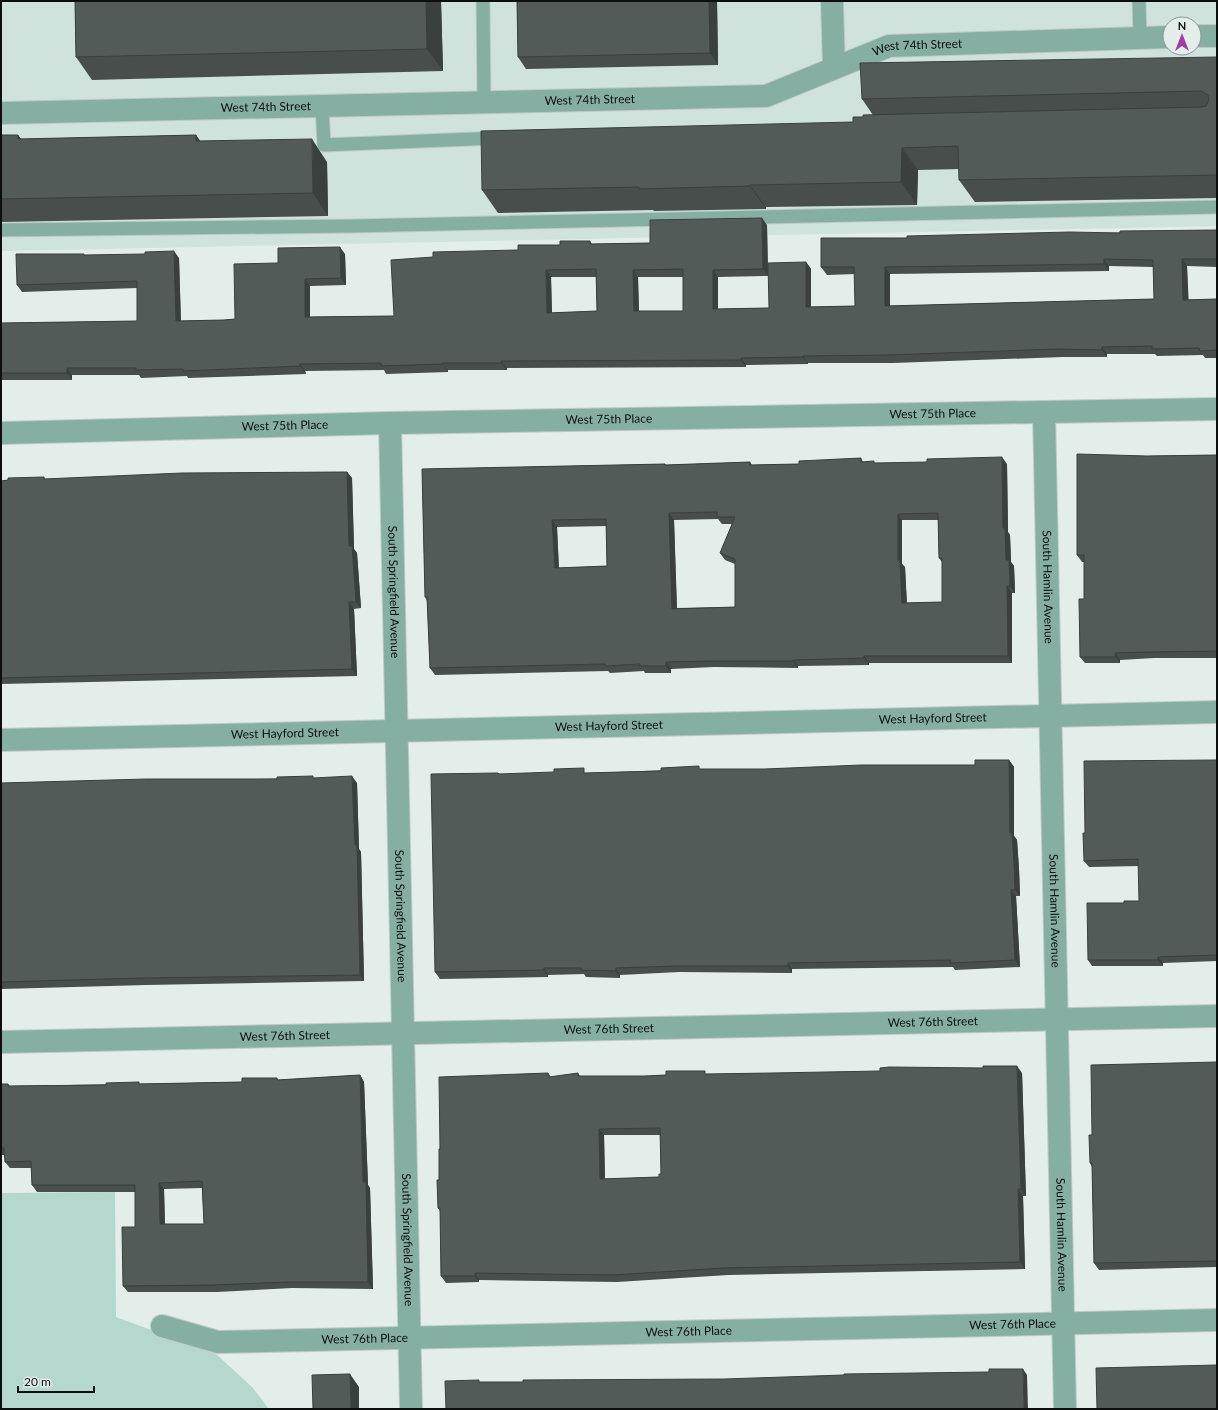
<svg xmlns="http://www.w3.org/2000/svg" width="1218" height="1410" font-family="Lato,sans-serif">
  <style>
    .built { fill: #cfe2dc; fill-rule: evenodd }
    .green { fill: #b4d8ce }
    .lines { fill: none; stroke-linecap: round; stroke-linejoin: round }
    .service-casing { stroke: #c1c9c7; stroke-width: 15 }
    .minor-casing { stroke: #c1c9c7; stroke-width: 24 }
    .service { stroke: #86afa4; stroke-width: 13 }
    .minor { stroke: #86afa4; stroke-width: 22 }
    .wall { fill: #474e4c; fill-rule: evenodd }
    .shaded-wall { fill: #39403e }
    .building { fill: #525b58; stroke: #39403e; fill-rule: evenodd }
    .labels { text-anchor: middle; stroke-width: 4; stroke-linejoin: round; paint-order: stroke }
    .street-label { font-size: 12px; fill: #0c0f0e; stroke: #e3edea }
  </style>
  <rect width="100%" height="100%" fill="#e3edea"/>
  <path class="built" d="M1,1h1216v225l-1216,25zM1170,24h24v24h-24z"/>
  <path class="green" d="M115,1192l1,125 100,37 36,33 17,22h-268v-216z"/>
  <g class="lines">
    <defs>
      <path id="service" d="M483,1l1,101
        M1139,1l1,37
        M322,106l2,39 173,-7
        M1,230l352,-4 864,-19"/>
      <g id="minor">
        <path d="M832,1l2,67"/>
        <path d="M1194,36h23"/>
        <path id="s1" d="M1,113l765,-17 123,-50 281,-9"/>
        <path id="s2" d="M1044,412l21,997"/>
        <path id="s3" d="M390,423l21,986"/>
        <path id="s4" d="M1,433l389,-10 827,-14"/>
        <path id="s5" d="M1,740l1216,-28"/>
        <path id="s6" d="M1,1042l1216,-26"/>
        <path id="s7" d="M162,1326l56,16 999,-22"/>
      </g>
    </defs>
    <use href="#service" class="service-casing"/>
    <use href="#minor" class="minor-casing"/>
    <use href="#service" class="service"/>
    <use href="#minor" class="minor"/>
  </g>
  <path class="wall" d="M75,1h366l2,70 -351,9 -16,-23z
    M517,1h200l1,64 -192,4 -8,-12z
    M1217,57v141l-242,4 -16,-22v-11l-41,1 -1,35 -151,2v2l-112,2 -1,-1 -155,3 -16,-23 371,-68 10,-5 10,-2 -11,-16z
    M1,135h17l3,4 175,-4 4,6 127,21 1,54 -327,6z
    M767,225l1,51 -50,1v32l51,-1 37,-46 5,7v38l44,-1v-32l-28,1 -6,-8 86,-29 310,-8v37l-30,-1 1,34 29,-1v59h-12l-2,-3 -46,1 -2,-2h-48v3h-44l-170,6h-85v1l-62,1v2l-239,1v2h-59v2l-62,2 -2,-4 -79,1 1,3 -118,4 -1,-2 -46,2 -2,-3h-67v5h-71v-57l136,-2v-33l-115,4 -5,-7 69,-30 93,3 2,63 43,-1 11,-1 43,-56 67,-9 1,31 -36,1v31l84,-1 39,-59 85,-7 72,-9 2,3 58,-1zM1109,266l44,1 1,32 -264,7v-32l219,-3zM551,277h45l1,34 -45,2zM638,277h45v34h-44z
    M1217,455v203h-63l-34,2v3h-35l-5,-6 4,-58v-37h-2l-5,-7 70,-99z
    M861,458l2,4 12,1 132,1 1,68 2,3 1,27 3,4 1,27h-3v70h-143v2l-71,1v2l-84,-1 -43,2v4h-26l-1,-2 -34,2 -2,-2 -173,4 -5,-7 -3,-67 -2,-4 -3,-128 243,-5 1,1 84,-3 2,3 47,-1zM718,519l4,5h10l-12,29 5,7 10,4v43l-58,1 -3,-88zM902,520h36l1,38 3,4v40l-35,1 -2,-36 -3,-3zM606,526l1,40 -48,2 -2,-41z
    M347,472l5,6 2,71 3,4 4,55 -7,1 3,67 -356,8v-203l43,-4 1,2z
    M1009,760l5,7v69l3,4 2,29 1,27h-4l4,71 -65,3 -2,-3 -161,2v4l-113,-1 -59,3v3l-34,-1 -2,-3 -36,1v2l-108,2 -5,-7 63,-199 2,1 87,-1 114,-4h64l210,-4z
    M1217,760v201l-54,2v3h-71l-4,-6 36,-57 15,-2v-35l-50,1 -5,-6 1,-28z
    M314,778l43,5 2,66 2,3 3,129 -218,4 -145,4v-206z
    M1217,1062v205l-118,3 -5,-7 -2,-96 -2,-4 2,-28z
    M548,1073l3,4 27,-4 2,3h65l63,-2 314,-1 4,123h-3l2,73 -297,6 -111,7 -138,-2v2l-33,1 -5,-7 -1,-65 -2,-3 2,-59zM604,1135h56l1,39 -2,3 -54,2z
    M360,1075l4,7 4,103 2,3 3,101 -81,-1 -75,4h-89l-5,-6 12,-59v-35h-98l-5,-7 -1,-17h-21l-5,-6v-7h-4v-71h7l2,2 232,-4 35,-4 1,2zM202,1188l2,36h-39l-1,-35z"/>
  <path class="shaded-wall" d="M426,1h15l2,70 -16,-22z
    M709,1h8l1,64 -8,-12z
    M18,135l15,22 -15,-18z
    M196,135l16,23 -16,-17z
    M312,139l15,23 1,54 -15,-23z
    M902,148l16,22 -1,35 -16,-23z
    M750,185l16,22v2l-16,-23z
    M762,218l5,7 1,51 -5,-7z
    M340,247l5,7 1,31 -5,-7z
    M174,251l5,7 2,70 -5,-7z
    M1104,259l5,7v5l-5,-7z
    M1182,259l5,7 2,42 -6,-8z
    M806,262l5,7v45l-5,-7z
    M885,267l5,7v39l-5,-7z
    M546,270l5,7 1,44 -5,-8z
    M633,270l5,7 1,41 -5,-7z
    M713,270l5,7v39l-5,-7z
    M305,279l5,7v38l-5,-7z
    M1102,347l5,7v3l-5,-7z
    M803,356l5,7v1l-5,-7z
    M741,358l5,7v2l-5,-7z
    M501,361l6,7v2l-6,-7z
    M442,363l6,7v2l-5,-8z
    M300,364l5,7 1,3 -6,-8z
    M67,368l5,7v5l-5,-7z
    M1002,457l5,7 1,68 2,3 1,27 3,4 1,27 -5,-7 -4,-26 -3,-32z
    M347,472l5,6 2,71 3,4 4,55 -5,-6 -7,-56z
    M669,513l5,7 3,95 -5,-6z
    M898,514l4,6v44l3,3 2,43 -5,-7 -4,-43z
    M552,520l5,7 2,48 -4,-7z
    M1007,586l5,7v70l-4,-7z
    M349,602l5,7 3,67 -5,-7z
    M1115,653l5,7v3l-4,-6z
    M864,656l5,7v2l-5,-7z
    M793,660l5,6v2l-5,-7z
    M666,662l5,7v4l-5,-7z
    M1009,760l5,7v69l3,4 2,29 1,27 -5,-6 -5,-57z
    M352,776l5,7 2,66 2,3 3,129 -4,-6z
    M1011,890l5,6 4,71 -5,-7z
    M1158,957l5,6v3l-5,-6z
    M788,963l4,6v4l-4,-7z
    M544,968l4,7v2l-4,-7z
    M616,968l4,7v3l-4,-7z
    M1017,1066l5,7 4,123 -5,-7z
    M360,1075l4,7 4,103 2,3 3,101 -5,-7 -5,-100z
    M599,1129l5,6 1,51 -5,-7z
    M159,1183l5,6 1,42 -5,-7z
    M1018,1189l5,7 2,73 -5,-7z
    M475,1273l4,7v2l-4,-6z
    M1023,1369l4,6 1,34h-4z
    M350,1374l9,13v22h-8z"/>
  <path class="building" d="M75,1h351l1,48 -351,8z
    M517,1h192l1,52 -192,4z
    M1217,57v118l-258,5 -1,-34 -56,2 -1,34 -151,3v1l-111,3v-2l-157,3 -1,-59 372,-9v-5h10v-2l338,-8 5,-1 3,-6 -1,-5 -7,-4 -339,8 -2,-36z
    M1,135h17v4l178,-4v6l116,-2 1,54 -312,6z
    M762,218l1,51 -50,1v39l56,-1 -1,-45 38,-1v45l49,-1 -1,-39h-33v-29h86v-2l163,-4 50,1v-2l97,-1v29h-35l1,41 34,-1v51l-17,1 -1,-3 -47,1v-3l-50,1v3l-44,-1 -171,6 -84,1v1l-62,1v2l-240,1v2h-59l1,1 -62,2v-3l-81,1v2l-117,5v-2l-47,1v-2h-69v5h-66v-50l136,-2v-40l-120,4 -1,-31h68v1l61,-1v-2l29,-1 2,70 48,-1 11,-1 -1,-55 44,-1v-15l62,-1 1,31 -36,1v38l89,-1 -3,-56 42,-3v-5l85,-2v-5h42v-4h30v3l60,-1v-23zM1104,259l49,1 1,39 -269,7v-39l219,-3zM596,269l1,42 -50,2 -1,-43zM683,269v42h-49l-1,-41z
    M1077,454l70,2 70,-1v196l-68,1 -34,1 1,4h-36l-1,-58h5v-44h-7z
    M1002,457l1,71h2l1,32h3l1,26h-3l1,70h-144v2l-71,2v1h-83l-44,1v4h-26v-2l-35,2v-2l-175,4 -3,-71h-2l-3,-128 243,-5v1l85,-3v3l49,-1v-3l62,-3v4l13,-1v2l53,-1v-3zM717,512v5h18l-15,36 15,6v48l-63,2 -3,-96zM938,513l1,45h3v44l-40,1 -2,-43h-2v-46zM606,519l1,47 -52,2 -3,-48z
    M347,472l2,74h3l4,56h-7l3,67 -351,9v-197l7,-1v-2l36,-1v2l138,-6z
    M975,760h34l1,73h2l2,30 1,27h-4l4,70 -65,3 1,-3 -163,3v3h-114l-58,2v3l-35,-1v-2h-37v2l-109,2 -4,-198 67,-1 1,1 55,-2v-3l30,-1v5l77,-2v-3l38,-2v3h66l96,-4h114z
    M1217,760v195l-59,2v3h-70l-1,-57h37v-2h15l-1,-42 -54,2 -1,-28h2l-1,-72z
    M313,776v2l39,-2 3,69h2l3,130 -219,3 -140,4v-199l145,-4h131v-2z
    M1217,1062v199l-123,2 -2,-100h-2l-1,-28h3l-1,-70z
    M983,1066h34l4,123h-3l2,73 -297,6 -111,7 -137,-2v3h-34l-1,-68h-2l-1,-28h2v-31h1l-1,-72 109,-4 1,4 29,-4v3h67l21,-1v-4h39v3l67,-1 108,-2v-3l9,-1 94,1zM660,1128l1,46h-2v3l-59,2 -1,-50z
    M360,1075l3,107h3l2,100h-80l-76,3 -89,1 -1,-59h13v-42h-103l-1,-24 -26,1 -1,-14h-3v-64h7v2l98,-1v-2l33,-1v2l103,-2v-4h35v2zM202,1181l2,43h-44l-1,-41z
    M1217,1365v44h-120l-1,-41z
    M989,1369h34l1,40h-578l-1,-28 34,-1v2h44v-2l201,-1 120,-4v-1l145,-2z
    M350,1374l1,35h-38l-1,-34z"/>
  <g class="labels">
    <g class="street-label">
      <text dy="4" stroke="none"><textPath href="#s1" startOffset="926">West 74th Street</textPath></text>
      <text dy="4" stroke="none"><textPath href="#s1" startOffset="589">West 74th Street</textPath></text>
      <text dy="4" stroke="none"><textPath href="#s1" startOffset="265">West 74th Street</textPath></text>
      <text dy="4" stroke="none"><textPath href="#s4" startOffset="932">West 75th Place</textPath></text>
      <text dy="4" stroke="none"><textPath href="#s4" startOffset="608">West 75th Place</textPath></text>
      <text dy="4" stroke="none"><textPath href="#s4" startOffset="284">West 75th Place</textPath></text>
      <text dy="4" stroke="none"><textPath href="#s2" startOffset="175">South Hamlin Avenue</textPath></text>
      <text dy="4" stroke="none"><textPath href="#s3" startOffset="169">South Springfield Avenue</textPath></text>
      <text dy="4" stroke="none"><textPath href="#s5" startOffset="932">West Hayford Street</textPath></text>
      <text dy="4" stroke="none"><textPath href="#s5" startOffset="608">West Hayford Street</textPath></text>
      <text dy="4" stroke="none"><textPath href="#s5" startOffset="284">West Hayford Street</textPath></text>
      <text dy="4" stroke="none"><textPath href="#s2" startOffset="499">South Hamlin Avenue</textPath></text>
      <text dy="4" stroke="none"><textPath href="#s3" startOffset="493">South Springfield Avenue</textPath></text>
      <text dy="4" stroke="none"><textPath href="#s6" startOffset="932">West 76th Street</textPath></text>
      <text dy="4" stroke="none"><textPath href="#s6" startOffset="608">West 76th Street</textPath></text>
      <text dy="4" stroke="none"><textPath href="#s6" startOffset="284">West 76th Street</textPath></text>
      <text dy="4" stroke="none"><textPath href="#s2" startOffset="823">South Hamlin Avenue</textPath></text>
      <text dy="4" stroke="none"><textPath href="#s3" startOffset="817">South Springfield Avenue</textPath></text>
      <text dy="4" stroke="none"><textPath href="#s7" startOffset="853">West 76th Place</textPath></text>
      <text dy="4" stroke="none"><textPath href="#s7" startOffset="529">West 76th Place</textPath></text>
      <text dy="4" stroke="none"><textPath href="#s7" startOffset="205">West 76th Place</textPath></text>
    </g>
  </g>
  <rect width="1218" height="1410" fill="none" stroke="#0c0f0e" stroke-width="4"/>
  <g transform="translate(1182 36)"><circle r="19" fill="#e3edea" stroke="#8d9492"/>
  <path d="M0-3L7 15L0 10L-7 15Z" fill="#a13ea4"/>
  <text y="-6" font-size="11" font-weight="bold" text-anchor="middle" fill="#0c0f0e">N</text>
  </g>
  <path d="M18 1386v6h76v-6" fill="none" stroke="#0c0f0e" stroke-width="2"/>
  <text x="24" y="1386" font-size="12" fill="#0c0f0e" stroke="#e3edea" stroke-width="3" paint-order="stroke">20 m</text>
</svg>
